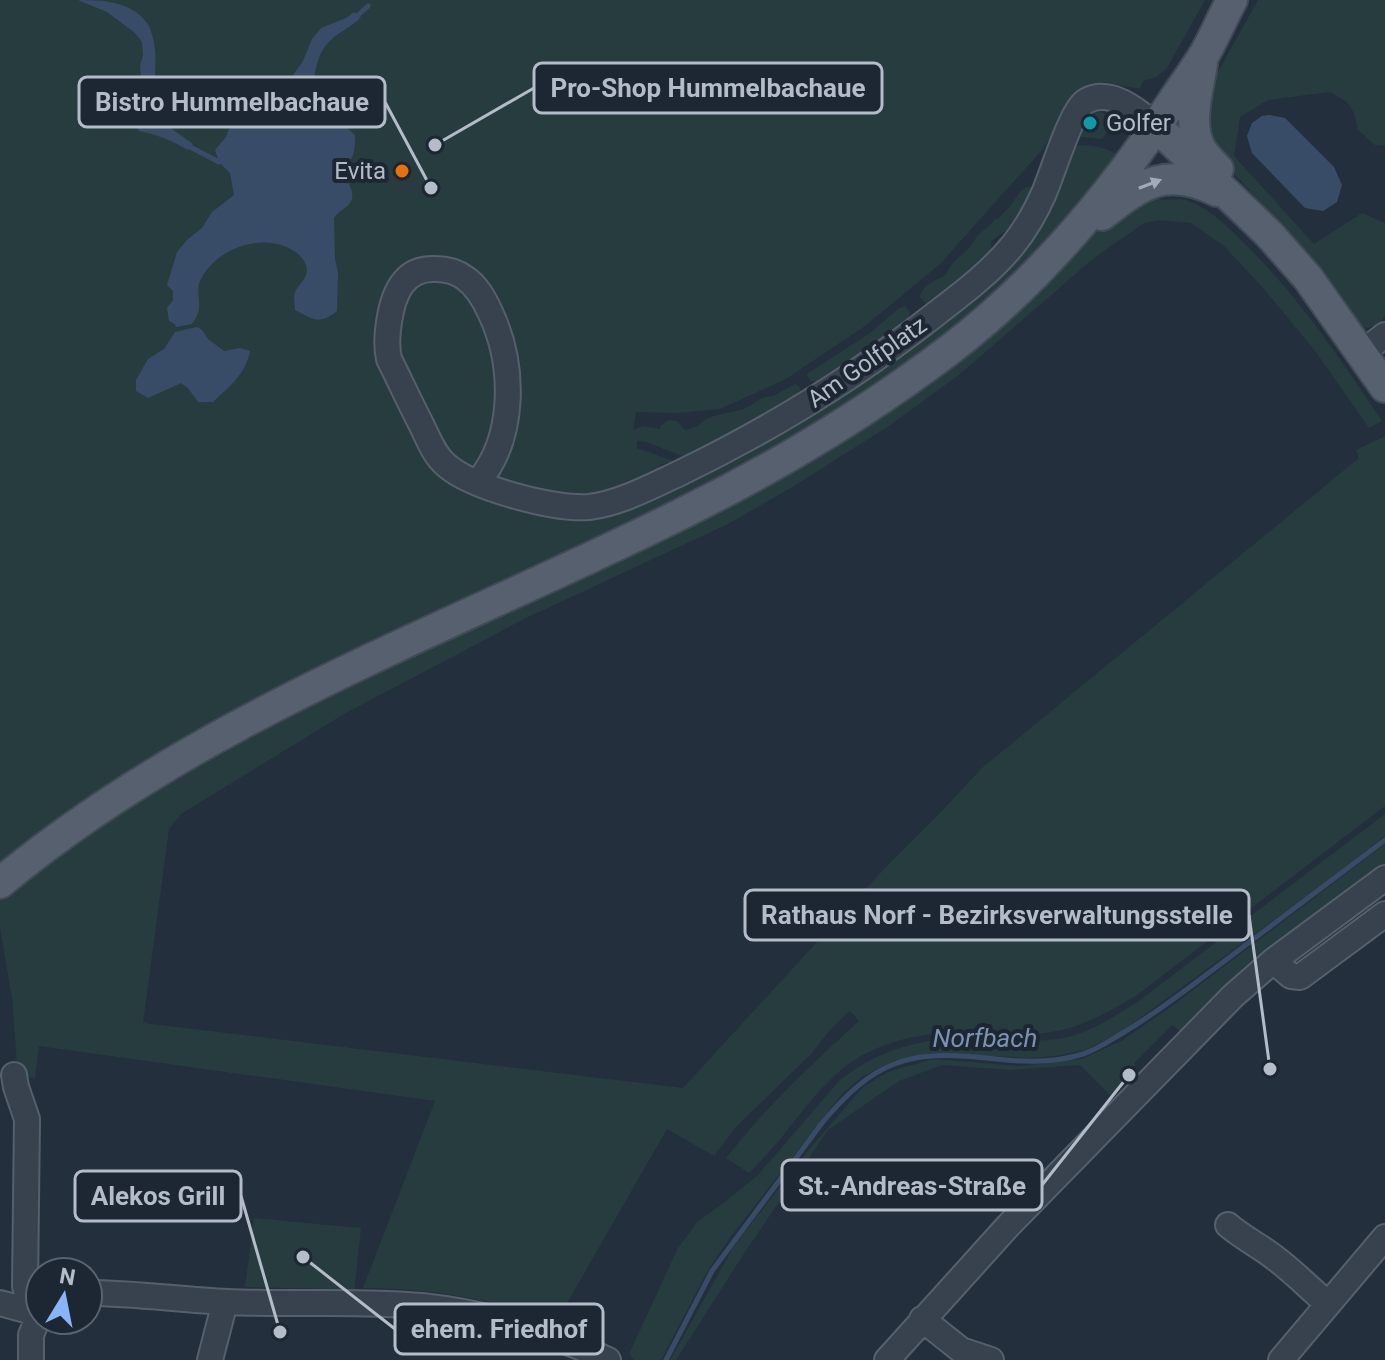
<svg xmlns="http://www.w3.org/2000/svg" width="1385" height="1360" font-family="Roboto,sans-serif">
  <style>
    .green { fill: #263c3f }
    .water { fill: #394c67 }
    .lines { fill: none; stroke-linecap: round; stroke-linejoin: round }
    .stream { stroke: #394c67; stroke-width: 5 }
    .minor-casing { stroke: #565f6c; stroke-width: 28 }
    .major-casing { stroke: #414a57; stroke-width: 34 }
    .minor { stroke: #38414e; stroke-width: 24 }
    .major { stroke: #56606e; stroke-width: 30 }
    .oneway { fill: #a1aab7 }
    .culture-dot { fill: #0f9aa8; stroke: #1d2633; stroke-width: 3 }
    .food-dot { fill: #e8710a; stroke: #1d2633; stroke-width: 3 }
    .labels { text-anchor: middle; stroke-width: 8; stroke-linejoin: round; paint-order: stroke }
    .poi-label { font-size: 24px; fill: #b4bcc9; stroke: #1d2633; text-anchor: start }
    .street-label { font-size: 24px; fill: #b4bcc9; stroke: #1d2633 }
    .water-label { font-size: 26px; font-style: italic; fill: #7c92b1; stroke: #1d2633 }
    .leader { fill: none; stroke: #b4bcc9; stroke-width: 3 }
    .callout-dot { fill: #b4bcc9; stroke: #1d2633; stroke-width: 3 }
    .callout { fill: #1d2633; stroke: #b4bcc9; stroke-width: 3 }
    .callout-label { font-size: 26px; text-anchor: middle; font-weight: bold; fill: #b4bcc9 }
  </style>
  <rect width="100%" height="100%" fill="#242f3e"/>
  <path class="green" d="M0,0h1205l-38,68 -11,9 -13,4 -3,8 -35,-7 -19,6 -17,20 -27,42 -101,113 -76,63 -79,53 -66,30 -42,4 -42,-1 -3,18 10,-4 17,3 1,-4 7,-5 9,1 8,9c14,-3 11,-4 22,-11 8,-5 27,-7 37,-10 11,-5 16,-13 29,-13l22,-12 4,2 2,6 -8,14h-14l-10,14 -13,-1 -1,6 -61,28 -4,6 -44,-17 -9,-1v7l36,13 -13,4 -3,4c-12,2 -17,13 -30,12v9l-41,26 17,1 36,-13 243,-135 47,-33 49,-41 91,-148c20,-4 32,-1 50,8l-105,127 -147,115 -867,476z
    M1258,0h127v146l-10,-1 -17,-15 -4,-17 -7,-11 -17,-10 -62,8 -28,17 -6,39 80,88 48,-31 23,10v92l-5,9 -13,4 -12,-3 -54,-77 -61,-68 -28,-28 -7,-57z
    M1101,112l15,8 -14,19 -29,-3 14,-23z
    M1027,187h7l-1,10 -15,15c-2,16 -16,19 -27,30v10l-13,8c-3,11 -13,22 -24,24 -8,12 -14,17 -29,19l-5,-6c2,-12 16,-17 26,-22 4,-12 13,-17 22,-26 4,-4 7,-11 12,-16 7,-5 10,-7 15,-14l4,-1c4,-5 8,-8 12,-13 6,-8 7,-13 16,-18z
    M1141,195c6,1 12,3 18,4 10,2 20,-2 30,2 23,9 41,28 58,45 53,52 94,114 135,175l-13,7 -53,-76 -52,-63 -40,-43 -33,-23 -32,-3 -15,3 -50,35 -134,116 -71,52 -95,60 -66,38 -204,95 -180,95 -163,100 -12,15 -26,194 540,65 201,-219 56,-56 42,-45 377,-310 -3,-8 29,-14v370l-248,189c-22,13 -45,27 -71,34 -35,9 -73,4 -109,4 -37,-1 -80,10 -110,32 -26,20 -45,47 -65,72 -11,13 -22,25 -33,36l-23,-15c39,-50 86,-94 133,-137l-9,-10 -21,20 -17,22 -76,74 -22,29 -47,-27 -108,188 -16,-10 -5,8c-58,-18 -115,-27 -175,-27l72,-187 -396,-55 -4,32 -12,-2 -6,-12 -5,-66 -12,-70v-33l219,-150 487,-234 374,-269z
    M905,306l5,6 -2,11 -87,59 -11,-1 -3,-7 63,-41 28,-24z
    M1385,814v22l-62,48 -202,148 -36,18 -30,6 -24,2 -99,-5 -37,8 -32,15 -22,19 -112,144 -22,33 -46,88h-27l-5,-6 49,-106 20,-27 27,-19 33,-27 82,-95c32,-25 67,-38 107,-41 12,0 25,2 37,2 24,1 49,1 74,-2 31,-5 56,-22 82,-39z
    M1385,844v21l-141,107 -64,59 -8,-6 -38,38 1,2 -11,12 3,3 -16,16 -31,-31 -70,5 -68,-5 -43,16 -71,49 -83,122 -69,108h-6l64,-114 73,-94 56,-65 25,-15 45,-13 85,7 34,-3 30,-4 39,-18 47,-32z
    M254,1218l107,10 -7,65 -22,-4 -87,-2z"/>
  <path class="water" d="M71,0c31,0 62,0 78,26 3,8 6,17 6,25 1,8 0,17 0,25l11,11 29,-1 8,5 3,-2c9,4 11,12 16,20l18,5 23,-7 16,-18 9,-7 15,-21 9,-22 9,-11 25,-10 8,-6 7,5c-9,10 -21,14 -30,23 -10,9 -12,17 -15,28 -9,34 18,46 39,67 0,6 0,14 -2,20 -2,5 -8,12 -7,18 0,10 8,15 6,26 -3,9 -13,11 -18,19l1,41 3,14 -1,38c-18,14 -23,9 -42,-1 0,-5 -2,-13 0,-18 5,-10 15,-15 11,-27 -3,-7 -7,-11 -12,-14 -30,-19 -75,-4 -92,26 -8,12 0,24 -4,36 -1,4 -4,7 -6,11l-16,3 -1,-3 -6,-3 -2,-13 6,-8v-9l-6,-6 10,-33 11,-13 14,-11 10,-16 22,-17 -4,-22 -11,-11 -4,-12 11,-13 5,-14c-24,-18 -48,-52 -65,-4l6,10 21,15 -5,6c-15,-9 -32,-16 -49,-19l-8,-23 1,-19 9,-12 -1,-11 3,-11 -1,-13 -7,-9 -28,-21 -29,-12z
    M1270,115l15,3 49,49 8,18 -5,17 -14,9 -18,-3 -53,-55 -5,-17 5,-13 10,-7z
    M197,327l5,3 6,9 16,12 16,-3 10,3c-4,23 -21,36 -37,51h-15l-10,-14 -7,-5 -33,15 -12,-7v-11l12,-21 16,-10 11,-17z"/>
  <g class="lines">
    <path class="stream" d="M358,15l10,-9
      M190,147l29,15
      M666,1360l46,-89 110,-148c51,-61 85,-74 165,-65 31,4 65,6 96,-4 15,-5 29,-15 43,-23 30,-18 57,-39 84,-59 59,-44 117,-88 175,-132"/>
    <defs>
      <path id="minor" d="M1362,353l23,-18
        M478,482c38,-45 37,-118 12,-170 -6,-13 -13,-26 -25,-34 -8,-6 -19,-9 -29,-9 -33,-2 -43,26 -47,53 -2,13 -3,24 0,37 11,22 21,44 32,65 7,14 13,31 25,41 26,23 109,45 143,42 32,-4 63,-21 91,-34 91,-44 177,-97 257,-160 26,-20 55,-42 76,-68 13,-16 23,-34 31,-52 8,-18 28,-85 42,-92 25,-14 53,11 70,25
        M1273,961l18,15 9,1 85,-63
        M14,1075l2,12 11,32 -2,167 2,9 13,19
        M1228,1225c15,13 32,21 47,33 19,14 35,31 53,46
        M88,1293c47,0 93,7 140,9 64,3 130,-2 194,4 65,7 127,25 186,54
        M0,1303l40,11
        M922,1319l39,31 30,10
        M31,1360v-25l9,-22
        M210,1360l15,-58
        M887,1360l121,-134 225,-230 40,-35 112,-83
        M1281,1360l104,-123"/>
      <path id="major" d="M1202,64c-4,26 -15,61 -1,85 4,7 11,14 17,20
        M1156,126l113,108 39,44 77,109
        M1102,215c41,-32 64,-49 115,-24
        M0,883c203,-169 454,-255 687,-372 93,-46 182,-100 265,-163 88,-68 160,-154 221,-247 10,-15 21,-30 31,-46 10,-17 18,-37 28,-55"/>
    </defs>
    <use href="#minor" class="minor-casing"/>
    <use href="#major" class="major-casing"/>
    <use href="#minor" class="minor"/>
    <use href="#major" class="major"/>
  </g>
  <defs><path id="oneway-solid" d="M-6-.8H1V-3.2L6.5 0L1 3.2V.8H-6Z" transform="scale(2)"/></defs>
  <use class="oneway" href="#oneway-solid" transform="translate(1150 184) rotate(-21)"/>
  <circle class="culture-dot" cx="1090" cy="123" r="8"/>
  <circle class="food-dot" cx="402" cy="171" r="8"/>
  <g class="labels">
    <g class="poi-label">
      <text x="1106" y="131">Golfer</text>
      <text x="386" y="179" text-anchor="end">Evita</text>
    </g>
    <g class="street-label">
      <text transform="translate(867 362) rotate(-35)" y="8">Am Golfplatz</text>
    </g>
    <g class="water-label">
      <text x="985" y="1047">Norfbach</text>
    </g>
  </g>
  <path class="leader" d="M435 145L534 88M431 188L385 102M1270 1069L1249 915M1129 1075L1042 1185M280 1332L241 1196M303 1257L395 1329"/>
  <g class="callout-dot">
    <circle cx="435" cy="145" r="8"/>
    <circle cx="431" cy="188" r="8"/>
    <circle cx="1270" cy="1069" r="8"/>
    <circle cx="1129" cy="1075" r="8"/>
    <circle cx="280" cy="1332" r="8"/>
    <circle cx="303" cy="1257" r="8"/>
  </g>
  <g class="callout">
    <rect x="534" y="63" width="348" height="50" rx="8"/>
    <rect x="79" y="77" width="306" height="50" rx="8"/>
    <rect x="745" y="890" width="504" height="50" rx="8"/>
    <rect x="782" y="1160" width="260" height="50" rx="8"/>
    <rect x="75" y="1171" width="166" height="50" rx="8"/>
    <rect x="395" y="1304" width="208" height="50" rx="8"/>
  </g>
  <g class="callout-label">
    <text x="708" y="97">Pro-Shop Hummelbachaue</text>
    <text x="232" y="111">Bistro Hummelbachaue</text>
    <text x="997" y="924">Rathaus Norf - Bezirksverwaltungsstelle</text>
    <text x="912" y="1195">St.-Andreas-Straße</text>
    <text x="158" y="1205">Alekos Grill</text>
    <text x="499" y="1338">ehem. Friedhof</text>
  </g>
  <g transform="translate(64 1296) rotate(10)"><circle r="38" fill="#1d2633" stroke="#59626f" stroke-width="2"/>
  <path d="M0-6L14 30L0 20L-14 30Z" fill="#8ab4f8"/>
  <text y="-12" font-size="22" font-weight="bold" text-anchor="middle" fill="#b4bcc9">N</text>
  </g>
</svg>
